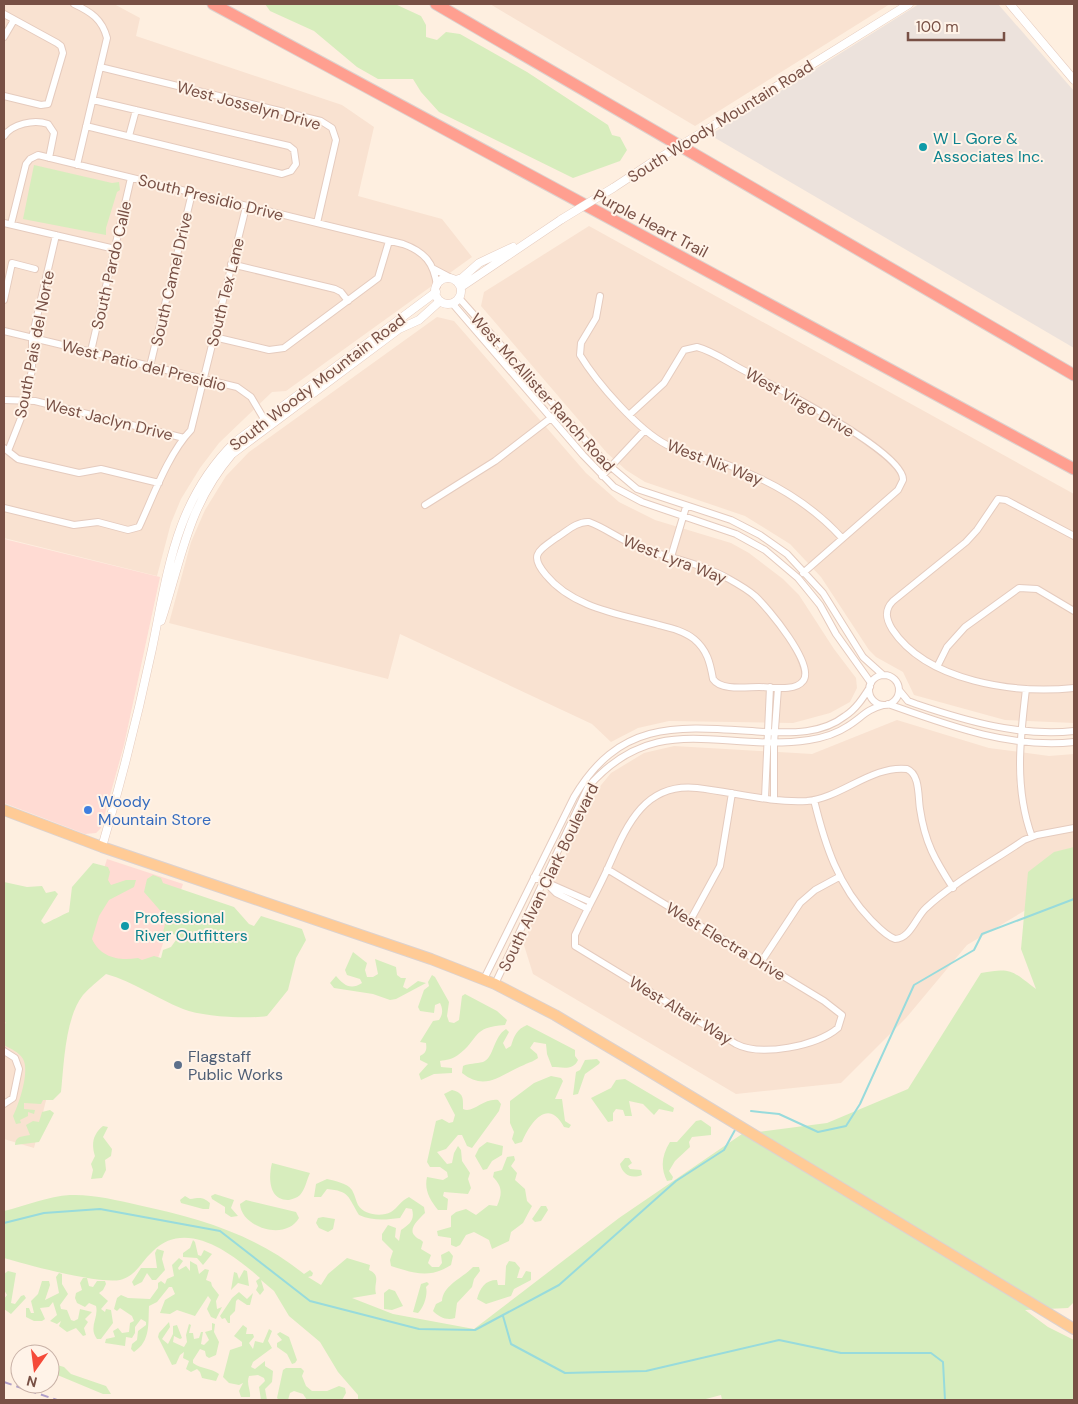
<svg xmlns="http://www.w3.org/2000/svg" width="1078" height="1404" font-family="'DM Sans',sans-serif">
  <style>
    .residential { fill: #f9e2d1 }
    .commercial { fill: #ffdbd3 }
    .industrial { fill: #ece2dc }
    .green { fill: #d7edbd }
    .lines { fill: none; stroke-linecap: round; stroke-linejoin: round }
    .stream { stroke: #98dbdc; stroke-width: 2 }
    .minor-casing { stroke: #e5cbbe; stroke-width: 8 }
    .tertiary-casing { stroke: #e5cbbe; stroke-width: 9 }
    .primary-casing { stroke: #dcd2cf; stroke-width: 12 }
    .motorway-casing { stroke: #dcd2cf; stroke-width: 13 }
    .minor { stroke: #fff; stroke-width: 6 }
    .tertiary { stroke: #fff; stroke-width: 8 }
    .primary { stroke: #ffcb96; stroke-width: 10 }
    .motorway { stroke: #ff9f90; stroke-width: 11 }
    .rail { stroke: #af9ec8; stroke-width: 2; stroke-dasharray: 8 5; stroke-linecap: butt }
    .tertiary-bridge-casing { stroke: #e5cbbe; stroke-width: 9; stroke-linecap: butt }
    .tertiary-bridge { stroke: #fff; stroke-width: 8 }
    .culture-dot { fill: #0f9aa8; stroke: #fff3e8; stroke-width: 2 }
    .shop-dot { fill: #3f7fe0; stroke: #fff3e8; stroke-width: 2 }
    .service-dot { fill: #5c6f8a; stroke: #fff3e8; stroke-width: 2 }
    .labels { text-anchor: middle; stroke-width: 4; stroke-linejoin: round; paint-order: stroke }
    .street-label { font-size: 16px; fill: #785045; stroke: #fff3e8 }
    .culture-label { font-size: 16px; fill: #0d838f; stroke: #fff3e8; text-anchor: start }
    .shop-label { font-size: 16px; fill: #366cbe; stroke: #fff3e8; text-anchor: start }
    .service-label { font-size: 16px; fill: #4e5e75; stroke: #fff3e8; text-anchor: start }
  </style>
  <rect width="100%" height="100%" fill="#feefe0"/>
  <path class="residential" d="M4,4h110l26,14 -4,18 206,69 32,22 -16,69 84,23 30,38 -186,134 -14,1 -53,51 -19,25 -19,31 -10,24 -14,53 -153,-38z
    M490,4h400l-195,122z
    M589,226l485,268v229l-69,-3 -91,-25 -11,-23 -27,-15 -7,-7 -48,-73 -31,-33 -45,-28 -100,-34 -19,-12 -19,-17 -126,-147 3,-14z
    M437,317l17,4 132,152 33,29 36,18 76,23 18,10 34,26 16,16 35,54 22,29 1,10 -7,14 -20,11 -37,10 -124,-2 -31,7 -27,14 -19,-18 -192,-90 -12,45 -219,-56 22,-81 14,-32 21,-34 23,-24z
    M897,720l92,28 60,8 25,-2v136l-23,5 -84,50 -61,73 -65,65 -105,11 -203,-120 -10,-32 74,-152 14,-17 33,-20 30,-7 138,8z
    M4,1017l57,24 -27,107 -30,-9z"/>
  <path class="commercial" d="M4,539l156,38 -36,168 -23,83 -5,5 -11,1 -81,-31z
    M107,859l76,25 -30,89 -74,-24z"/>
  <path class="industrial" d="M919,4h79l76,87v257l-364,-213z"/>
  <path class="green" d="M265,4h130l26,12 5,9v12l11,3 9,-8 14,2 67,38 81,53 4,10 8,2 7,13 -7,11 -47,17 -134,-66 -18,-20 -8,-13h-35l-21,-12 -43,-36 -44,-20z
    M34,165l78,18 7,-1 1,8 -3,2 -11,36v7l-83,-16z
    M1074,847v455l-6,6 -43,2 23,17 26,13v60h-352l-1,-5 -19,5h-344v-5l-20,-23 -18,-30 -31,-26 -15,-25 -13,-11 3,10 -4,5 -4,-5 2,-4 -2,-5 4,-3c-27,-24 -74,-60 -107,-27 -12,11 -17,25 -33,29 -22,4 -93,-15 -116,-22v-47c21,-5 45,-15 66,-16 22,-1 47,5 68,10 60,13 117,29 166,69l6,-4 3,3 -1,3 -4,1 13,8 7,-11 19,-16 23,7 -1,5c13,6 4,13 7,24l-24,4 41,16 81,15 145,-111 123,-84 85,-11 81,-34 73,-116c31,-6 31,-2 55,16l-15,-40 7,-77 26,-20z
    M93,863l15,4 2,5 -2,8 3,5 15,-5h10l-2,7 -25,13 -10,16 -7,23c9,19 27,22 46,19l4,2 12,-4 7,2 2,-8 8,-3 5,-7 -1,-5 -6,-3 -7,4 3,-12 -1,-9 -20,-23 3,-13 6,-4 8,3 2,5 71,24 15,17 5,2 7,-10 41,13 4,11 -10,18 -8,32 -21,26c-20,3 -64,1 -84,-7 -27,-11 -49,-27 -77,-35 -8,7 -17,14 -23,21 -18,23 -19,69 -22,97l-8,8h-10l-2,4 -17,-1v6l11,1 -1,4 -6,-2v4l-8,4 1,3 -5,1 -3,-8c6,-12 17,-45 10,-57 -4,-7 -12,-10 -19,-14v-21l2,-1 -2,-2v-139l23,5 15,-1 4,7 9,-2 3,3 -17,27 3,3c3,-1 20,-10 25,-12l3,-25z
    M353,952l14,11 -2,7 2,7h6l5,-3 -3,-15 21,8 1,8 4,3h5l-3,9 4,2 11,-8 8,2 -30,16 -6,1 -17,-6 -39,-6 -4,-5 6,-7c7,8 14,15 26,7l-2,-4 -13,-4 -2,-5z
    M432,975l3,2 14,25 -2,14 2,6 5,1 5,-3 3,-24 3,-2 32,17 10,9 -2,5c-34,2 -25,14 -47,30 -5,4 -12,5 -18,6l1,6 11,1v5l-18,1 -13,6 -2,-6 9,-10 -8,-4v-4c6,-3 7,-6 6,-13l-6,-1 13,-21 6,-1c4,-6 4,-11 1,-17l-5,2 -1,8 -14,-2 -2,-4 6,-17 5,-4 -1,-4z
    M527,1025l48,25v6l3,4c-5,11 -16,7 -26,7l-5,-13 -1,-10 -12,-2 -4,6 7,6 1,4c-5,4 -9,4 -14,7 -23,9 -38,27 -62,8l1,-7c6,-3 13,-2 20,-4 11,-4 10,-25 23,-33l3,3 -6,11 3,6 5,-3c3,-10 6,-17 16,-21z
    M597,1059l3,3 -1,2 -14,10 -7,20 -5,1 3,-23 4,-2 5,-10z
    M551,1076l10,2 2,3 -8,18h7l3,22 6,4 -2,3 -5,-1c-16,-30 -34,-4 -42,15l-7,2 -3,-5 2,-7 -4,-9v-22l24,-18z
    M625,1079l49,29 -1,4 -14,-3 -5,6 -11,-11 -14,-3 3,15h-7l-2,-6 -7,-1 -3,4v8l-5,1 -17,-24 20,-10 5,-8z
    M452,1090c12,3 11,8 11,19 10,5 20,-11 35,-9l3,4 -2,7 -27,37 -5,-2 -5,-11h-4l-12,14 -9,3 10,12 5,-1 2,-10 4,-7 3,4 1,11 8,12 -2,6 3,9 -3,6 -24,-2 -1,4 5,3 -1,11h-9c-8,-10 -14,-20 -11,-33l16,3 5,-3 -1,-5 -7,-5h-10l-3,-5 9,-41 6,-2 7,4 4,-1 2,-7 -11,-21z
    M50,1110l4,3 -15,29 -24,3c1,-10 7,-8 15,-10l-4,-10 7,-4 6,1 3,-10z
    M701,1120l10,7v8l-19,2 -3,5 1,5 -15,14 -6,10 4,6 -1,3 -5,1c-7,-14 -5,-26 3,-39h7l19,-21z
    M103,1126l5,1 -5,10 9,12 -1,7 -6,4 1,10 -4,8 -11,1 2,-9 -2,-6 4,-8c-4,-12 -2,-22 8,-30z
    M487,1142l16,4 -1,9 -10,6 -5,8 -4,1 -8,-14 4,-8z
    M514,1156l1,4 -4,6 6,7 -2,7 10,9 2,12 5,5 -9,17 -12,9 -2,9 -17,8 -3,-9 -15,-8 -8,3 -6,10 -4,2 -5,-2v-7l-13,-2 -1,-5 14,-4v-11l5,-4 10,-3 10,6 13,-10 8,1c5,-12 6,-19 -4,-29l1,-5 8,-2 5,-13z
    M625,1158h4l3,5 -4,3 2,3 11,1 1,5c-11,4 -19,0 -22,-11z
    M272,1163l38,10c-3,6 -5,17 -10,22 -3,3 -8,4 -11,5 -20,1 -21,-22 -17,-37z
    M327,1179c8,2 20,4 25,11 3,5 4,11 6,15 6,10 23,12 33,7 7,-4 9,-11 18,-15l15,10 1,6c-5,5 -18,16 -10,23 2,3 6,3 8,6l-2,7 10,6 -3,8 4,4h7l3,-4 -1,-8 8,-4 4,5 -2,9c-21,14 -38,8 -60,1l-1,-6 3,-9 -11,-11v-6l6,-9 8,3 -1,9 4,4 2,-11c9,-6 14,-10 11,-21l-6,-1 -6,10c-15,2 -27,3 -41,-3 -11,-18 -9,-24 -32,-26l-6,8h-7l2,-13z
    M215,1194l19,6 -3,8 7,8 -7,1 -6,-4v-6l-13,-8 -1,-3z
    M185,1196l5,3c9,-1 12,-3 20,4l-1,6h-6l-22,-6 -1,-3z
    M246,1200l50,12 3,6c-14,24 -58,9 -59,-14z
    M541,1206h5l2,4 -7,11 -6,1 -3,-3z
    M323,1217l12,2 -2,10 -5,3 -9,-4 -3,-5 2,-5z
    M193,1240l2,2 3,13 3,1 3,-6 8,4 -9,11 -6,-7 -14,-1v-4l7,-5z
    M157,1249l7,2 -2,8 3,11 -9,10h-4l-5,-7 -5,9 -8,4 -2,-4 9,-14h16l-2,-15z
    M179,1258l4,3 -5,7 1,2 7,-4 4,5v-10l7,4 2,9 6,-5 4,1 -3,10 5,2 1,4 7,9 -3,6 1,8 5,-2 -6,12 -5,-2 -4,-8 4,-9 -3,-4 -13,20 -18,-6 -7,4 -10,-1 5,-13 10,-6 -3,-7h-3l-12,15 -8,4c-1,17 2,35 -15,46l-3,-3 1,-5 5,-4 1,-9 8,-6v-3l-5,-3 -6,8v6l-3,5 -6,-1 -1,9 -20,-3 1,-4 9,-2 -2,-6 5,-3 4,5 7,-1 1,-9 4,-2 -2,-5 -12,-8 -3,3 -3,-2 3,-11 4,-3 7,3 22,1 8,-11v-5l3,-2 4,3 2,-5 7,-3 -2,-11z
    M509,1261l6,1 5,6 -3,10h5l4,-7 5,1v8l-17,9 -3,7 -25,8 -9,-5c3,-11 8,-19 20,-19l1,5h7l1,-19z
    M473,1267h6l1,4 -6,8 -2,8 -15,16 -2,15c-8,3 -16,-1 -22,-7l3,-7 6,-3c1,-16 21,-23 31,-34z
    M244,1270l3,1 2,15 -11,-3 -7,7 3,-18 3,1 2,6z
    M8,1271l8,2 -5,30 4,1 6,-8 3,-1 2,3 -15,16 -7,-5v-10l3,-4 -3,-5v-16z
    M59,1273l3,1v10l6,10 -8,11 1,4 6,1 4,10 3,1 4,-2 2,-10 12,3 -7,7 3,3 -4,6 2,7 -3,1 -7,-8 -9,4 -8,-6 2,-5 -4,3 -7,-3 7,-6 -4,-13 -4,5 -9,1 5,11 -3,2h-8l-8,-4v-9h3l2,5h3l-3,-12 7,-7 4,-13h7l1,4 -5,15 14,-7 -3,-16z
    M83,1278h4l2,8 4,1 4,-6h8l1,3 -3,6 -4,3 9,8 -7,8 4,3 1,-3 5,1 2,13 -12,16h-4c-9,-12 2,-21 -1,-33l-7,-3 -4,4 -8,-4 -2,-5 1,-5 6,-3 -2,-7z
    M427,1282l2,2 -3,3c2,8 -2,20 -8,26l-5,-1 8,-28z
    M389,1289l6,2 8,15 -11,4 -8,-1v-16z
    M239,1292l8,7 6,-6 -3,12h-3l-9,-6 -2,2 -1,10 -5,5v7h-2l-3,-5 -3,1 -2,-3 12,-18z
    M169,1322l1,5 -8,12 6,5 5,-10v-8l4,-1 5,13 -2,1 -6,-3 -1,6 11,5 3,-5 -1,-7 3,-11 2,1 -2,8h4l1,6 5,-1 2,-6h2l-2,12 3,1 5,-5 -4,-8 7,-2v-7l3,1 -1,8 5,10 -3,13 -7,3 -3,-2 -1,-5 -5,-2 -7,11v3c8,6 18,5 26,11l-3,7 -14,-3 -2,-6 -3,-3 -6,3 -5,-3 3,-8 -6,-3 1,-6 -4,3 -4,9 -4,1 -14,-28 1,-4z
    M243,1325l4,3 -1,6h7l1,3 -5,6 4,6 2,-8 8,2 6,-14 3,2 -4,10 4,7 -19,14 -2,5 4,2 10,-8v5l8,5 -1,11 -7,7 2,11h-6l-2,-13 6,-6 -1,-3 -6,-3 -9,1c-3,8 2,14 1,21h-9l-2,-6 4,-8 -4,2 -10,-2 -6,-6 7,-27 12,-4v-4l-8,-6z
    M280,1332l9,5 8,23 -2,3 -3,1 -5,-10 -10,-7v-4l5,-3 -5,-6z
    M50,1363l14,4 7,7 35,12 5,8h-8l-48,-20 -2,-5h-3z
    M286,1368h15l3,3 -2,5 4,10 6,5h15l12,-5 6,2 1,5 -4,7h-35l-4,-6 -9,-3 -4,2 -2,7h-9l-2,-2 6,-28z"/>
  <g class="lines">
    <path class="stream" d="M751,1111l28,3 39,18 28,-6 14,-22 54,-119 60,-35 8,-16 92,-35
      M4,1223l40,-10 56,-4 120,22 90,70 109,28 56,1 84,-45 117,-104 48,-31 11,-20
      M503,1316l8,28 54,29 81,-2 133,-31 62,13h90l12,9 2,38"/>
    <defs>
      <path id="minor" d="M74,4c17,8 28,15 33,34l-30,127
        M4,14l53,29 4,3 2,7 -15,51 -7,1 -37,-9
        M4,37l10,-17
        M100,67l221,54 11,7 4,12 -19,83
        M86,126l196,48 9,-3 5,-7 -2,-14 -5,-4 -196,-46
        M4,136c8,-12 30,-17 44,-12l6,9 -5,25
        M129,136l7,-26
        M4,223l111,26
        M11,224l15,-60 4,-5 8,-4 365,89c22,8 31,19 34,42
        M231,264l104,25 6,3 7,9
        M434,269l17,9
        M600,296l-4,22 -15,25 -1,12c17,28 58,75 87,90 19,10 41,13 61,20 44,16 83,39 114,73
        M459,298l145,163 33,28 94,31 29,15 27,19 36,39 40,64 20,18
        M4,300l8,-37 23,6
        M452,303l131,152 31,32 28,15 94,32 29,16 33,28 22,27 16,29 35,49
        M4,331l233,56 14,10 16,27
        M214,337l55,13 15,-2 94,-70 11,-37
        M91,351l40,-173
        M150,366l42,-173
        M4,400l31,1 149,37
        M629,415l35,-32 20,-33 13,-3c16,4 32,16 48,24 25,13 160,81 158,109l-5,10 -95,83
        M4,448l14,11 61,14 22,-4 58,14
        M8,451l13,-33 11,-48v-32l24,-103
        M602,476l43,-46
        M425,505l70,-44 65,-50
        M4,508l70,17 24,-3 30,8 11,-3c14,-30 29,-73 52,-97l55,-223
        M589,522c17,6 31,18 48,24 30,12 64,17 92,33 9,5 18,10 26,17 12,11 61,69 48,85 -8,11 -32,6 -44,6 -13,0 -38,4 -46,-8 -3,-17 -6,-29 -19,-40 -10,-8 -23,-11 -35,-14 -39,-11 -86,-17 -113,-50 -17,-20 -8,-24 10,-37 10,-6 21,-17 33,-16z
        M1074,536l-68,-36 -8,-1 -21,31 -11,12 -73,59c-9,9 -7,18 -1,28 35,53 123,65 182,59
        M671,557l15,-50
        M937,667l10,-20 18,-20 54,-39 18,1 37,22
        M869 690a15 15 0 1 1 30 0a15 15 0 1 1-30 0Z
        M1026,689c-6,50 -12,99 6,148
        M899,690l9,11 8,3c50,17 105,33 158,27
        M888,704c59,21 122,45 186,38
        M765,798l5,-111
        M774,799v-56l4,-55
        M814,800c11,45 24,86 57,120 7,7 15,16 24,19 15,0 21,-22 31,-31 25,-24 69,-48 98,-68l13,-5 37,-7
        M607,869l217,132 18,14 -4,13c-21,18 -77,29 -102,16l-161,-98v-11c10,-22 22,-43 32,-65 18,-40 35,-88 90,-82 36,4 73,15 110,13 34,-3 65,-36 100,-32 13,5 11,28 13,40 5,34 15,51 33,79
        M534,877l57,25
        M547,884l9,9 32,16
        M691,919l29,-53 12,-73
        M761,962l39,-59 15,-13 24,-13
        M484,979l90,-182c48,-81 109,-70 191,-65 27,1 57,2 80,-16 11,-7 18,-18 25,-29
        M495,984l93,-197c69,-79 134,-34 221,-47 13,-2 27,-6 39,-14 13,-8 19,-17 35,-21
        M4,1051l11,7 4,11 -6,29 -9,6"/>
      <path id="tertiary" d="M1010,4l64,76
        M703,132l206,-128
        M613,188l38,-25
        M435 291a13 13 0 1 1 26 0a13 13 0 1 1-26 0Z
        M456,280l6,-2 17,-15 34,-16
        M461,287l101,-68
        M161,621c21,-63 26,-114 71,-167l167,-125 20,-9 21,-19
        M102,847c19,-65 36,-132 50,-198 16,-78 23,-148 83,-207l201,-150"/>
      <path id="primary" d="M4,810l98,37 329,112 64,25 60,31 84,50 435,264"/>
      <path id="motorway" d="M213,4l861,465
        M436,4l638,371"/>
    </defs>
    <use href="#minor" class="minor-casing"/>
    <use href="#tertiary" class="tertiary-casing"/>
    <use href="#primary" class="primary-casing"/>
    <use href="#motorway" class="motorway-casing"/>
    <use href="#minor" class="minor"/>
    <use href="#tertiary" class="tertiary"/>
    <use href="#primary" class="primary"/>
    <use href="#motorway" class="motorway"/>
    <path class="rail" d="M4,1382l53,18"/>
    <defs>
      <path id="tertiary-bridge" d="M651,163l52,-31
        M562,219l51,-31"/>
    </defs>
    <use href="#tertiary-bridge" class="tertiary-bridge-casing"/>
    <use href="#tertiary-bridge" class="tertiary-bridge"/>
  </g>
  <g class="culture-dot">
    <circle cx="923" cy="147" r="5"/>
    <circle cx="125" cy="926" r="5"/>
  </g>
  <circle class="shop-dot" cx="88" cy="810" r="5"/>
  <circle class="service-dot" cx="178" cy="1065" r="5"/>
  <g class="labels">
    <g class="street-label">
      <text transform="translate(249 105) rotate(15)" y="6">West Josselyn Drive</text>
      <text transform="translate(720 121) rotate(-32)" y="6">South Woody Mountain Road</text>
      <text transform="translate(211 197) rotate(14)" y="6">South Presidio Drive</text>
      <text transform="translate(651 223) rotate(28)" y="6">Purple Heart Trail</text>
      <text transform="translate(111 265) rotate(-77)" y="6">South Pardo Calle</text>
      <text transform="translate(171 279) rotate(-77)" y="6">South Camel Drive</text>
      <text transform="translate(225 292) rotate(-76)" y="6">South Tex Lane</text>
      <text transform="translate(34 344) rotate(-79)" y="6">South Pais del Norte</text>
      <text transform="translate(144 365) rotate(14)" y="6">West Patio del Presidio</text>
      <text transform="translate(317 382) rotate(-37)" y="6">South Woody Mountain Road</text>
      <text transform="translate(543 392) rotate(48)" y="6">West McAllister Ranch Road</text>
      <text transform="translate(800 402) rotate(30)" y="6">West Virgo Drive</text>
      <text transform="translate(109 419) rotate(14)" y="6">West Jaclyn Drive</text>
      <text transform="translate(715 462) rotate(21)" y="6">West Nix Way</text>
      <text transform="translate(675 559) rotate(21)" y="6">West Lyra Way</text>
      <text transform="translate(548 877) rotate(-64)" y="6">South Alvan Clark Boulevard</text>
      <text transform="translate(726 941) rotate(31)" y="6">West Electra Drive</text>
      <text transform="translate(681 1010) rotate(31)" y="6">West Altair Way</text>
    </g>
    <g class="culture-label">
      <text x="933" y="144">W L Gore &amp;<tspan x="933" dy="18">Associates Inc.</tspan></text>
      <text x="135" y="923">Professional<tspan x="135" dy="18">River Outfitters</tspan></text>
    </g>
    <g class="shop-label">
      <text x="98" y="807">Woody<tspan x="98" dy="18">Mountain Store</tspan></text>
    </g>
    <g class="service-label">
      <text x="188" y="1062">Flagstaff<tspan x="188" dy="18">Public Works</tspan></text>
    </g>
  </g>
  <rect width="1078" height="1404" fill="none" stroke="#785045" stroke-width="10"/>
  <g transform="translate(35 1369) rotate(194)"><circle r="24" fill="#fff3e8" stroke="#c9b2a7"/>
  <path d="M0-4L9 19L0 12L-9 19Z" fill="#f54a39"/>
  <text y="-8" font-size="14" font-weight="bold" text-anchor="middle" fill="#785045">N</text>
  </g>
  <path d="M908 32v8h96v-8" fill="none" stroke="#785045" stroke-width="2.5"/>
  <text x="916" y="32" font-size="15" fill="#785045" stroke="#fff3e8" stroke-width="4" paint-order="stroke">100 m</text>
</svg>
